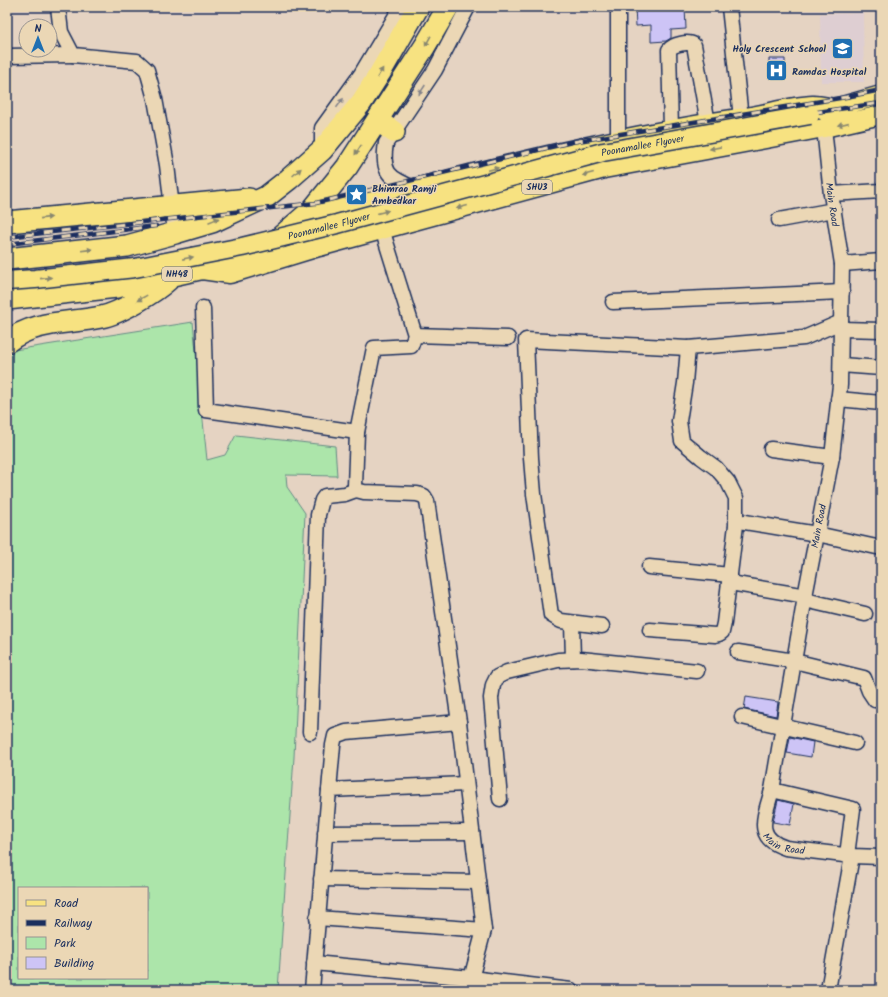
<svg xmlns="http://www.w3.org/2000/svg" width="888" height="997" font-family="Kalam,sans-serif">
  <style>
    .built { fill: #deced2 }
    .green { fill: #ace5aa; stroke: #648a84; fill-rule: evenodd }
    .building { fill: #cdc4f6; stroke: #1b2f5e }
    .lines { fill: none; stroke-linecap: round; stroke-linejoin: round }
    .minor-casing { stroke: #1b2f5e; stroke-width: 17 }
    .major-casing { stroke: #1b2f5e; stroke-width: 21 }
    .highway-casing { stroke: #1b2f5e; stroke-width: 24 }
    .minor { stroke: #ebd7b5; stroke-width: 14 }
    .major { stroke: #f7e281; stroke-width: 18 }
    .highway { stroke: #f7e281; stroke-width: 21 }
    .rail-casing { stroke: #1b2f5e; stroke-width: 4.5 }
    .rail { stroke: #ebd7b5; stroke-width: 3; stroke-dasharray: 9; stroke-linecap: butt }
    .major-bridge-casing { stroke: #1b2f5e; stroke-width: 21; stroke-linecap: butt }
    .major-bridge { stroke: #f7e281; stroke-width: 18 }
    .oneway { fill: #898870 }
    .oneway2 { fill: #83838a }
    .labels { text-anchor: middle; stroke-width: 3; stroke-linejoin: round; paint-order: stroke }
    .shield { fill: #ebd7b5; stroke: #596178; stroke-width: 1 }
    .shield-label { font-size: 9px; font-weight: bold; fill: #1b2f5e }
    .poi-label { font-size: 10px; font-weight: bold; fill: #1b2f5e; stroke: #ebd7b5; text-anchor: start }
    .street-label { font-size: 10px; fill: #1b2f5e; stroke: #ebd7b5 }
  </style>
  <rect width="100%" height="100%" fill="#e5d3c2"/>
  <filter id="ink" filterUnits="userSpaceOnUse"><feTurbulence type="fractalNoise" baseFrequency=".025" numOctaves="2"/><feDisplacementMap in="SourceGraphic" scale="8" xChannelSelector="R" yChannelSelector="G"/><feConvolveMatrix kernelMatrix="1 2 1 2 8 2 1 2 1" color-interpolation-filters="sRGB"/></filter>
  <g filter="url(#ink)">
    <path class="built" d="M863,13l1,69h-43l-1,-68z"/>
    <path class="green" d="M193,322l14,138 18,-5 11,-20 99,11 2,30 -51,-1 1,12 18,26 -11,244 -16,233h-271v-636l1,-3zM19,888h128v90h-128z"/>
    <path class="building" d="M635,7h50l1,22 -15,1v8l-5,3 -15,1v-17l-15,1z
      M769,59h16v19h-16z
      M746,697l32,5 -2,14 -32,-7z
      M790,737l23,5 -2,15 -24,-4z
      M778,800l16,4 -4,21 -17,-3z"/>
    <g class="lines">
      <defs>
        <g id="minor">
          <path d="M58,7l3,25 12,23 64,6 10,9 8,29 12,66 8,68"/>
          <path d="M618,7v133"/>
          <path d="M729,7l12,111"/>
          <path d="M7,56l66,-1"/>
          <path id="s1" d="M824,128l7,66 11,70 -2,121 -8,72 -26,134 -34,199c-7,26 -19,48 14,58l66,8 29,1"/>
          <path d="M671,129l-2,-79c4,-6 19,-9 25,-5l14,78"/>
          <path d="M322,150v-22l39,-54 40,-67"/>
          <path d="M414,188c-25,-10 -33,-15 -28,-45l49,-73 33,-63"/>
          <path d="M831,194l50,-3"/>
          <path d="M779,220l55,-10"/>
          <path d="M382,229l33,106 -4,11 -37,2 -17,84 -2,54 1,4 8,2 53,2 7,2 3,5 32,221 25,208 -16,60"/>
          <path d="M842,264l39,-3"/>
          <path d="M613,302l229,-10"/>
          <path d="M203,308l3,102 151,22"/>
          <path d="M841,329l40,1"/>
          <path d="M415,335l93,3"/>
          <path d="M841,365l40,3"/>
          <path d="M838,399l43,4"/>
          <path d="M771,449l61,8"/>
          <path d="M745,522l72,12 64,14"/>
          <path d="M649,567l81,8"/>
          <path d="M736,584l70,12"/>
          <path d="M805,600l60,14"/>
          <path d="M572,623l1,36"/>
          <path d="M602,626l-41,-5 -10,-6 -17,-121 -3,-36 -5,-118 162,8 116,-10 37,-16"/>
          <path d="M650,630l65,5 4,-1 3,-2 2,-9 12,-98v-27l-8,-16 -12,-14 -15,-11 -19,-16 -3,-20 6,-38 3,-35"/>
          <path d="M738,652l56,9 70,17 5,13 6,9h6"/>
          <path d="M742,717l113,26"/>
          <path d="M459,722l-113,10 -11,4 -2,9 -4,45 137,-6"/>
          <path d="M310,732l8,-217 4,-15 3,-4 20,-2 11,-4"/>
          <path d="M772,790l81,19 -6,46"/>
          <path d="M500,799l-9,-101 2,-13 4,-8 10,-5 51,-12 23,-1 116,12"/>
          <path d="M325,833l147,-1"/>
          <path d="M321,879l157,3"/>
          <path d="M317,918l167,12"/>
          <path d="M314,963l157,15 100,12"/>
          <path d="M312,990l17,-200"/>
          <path d="M828,990l24,-134"/>
        </g>
        <path id="major" d="M824,111l57,-16
          M321,242l-4,-19 4,-6 10,-6c134,-37 270,-72 408,-93 25,-3 49,-12 74,-13 7,0 15,2 21,3
          M202,270l28,4 89,-27 285,-78 220,-41 57,-13"/>
        <path id="highway" d="M378,121l16,11
          M7,222l242,-23
          M7,259l120,-13 48,-13 37,-11 54,-25 23,-18 33,-29 39,-47 19,-30 38,-66
          M7,299l110,-12 56,-12 54,-12 23,-7 27,-16 36,-31 34,-42 78,-121 23,-39
          M7,342c27,-22 62,-18 94,-25 18,-3 54,-25 67,-37"/>
      </defs>
      <use href="#minor" class="minor-casing"/>
      <use href="#major" class="major-casing"/>
      <use href="#highway" class="highway-casing"/>
      <use href="#minor" class="minor"/>
      <use href="#major" class="major"/>
      <use href="#highway" class="highway"/>
      <defs>
        <path id="rail" d="M653,135l228,-32
          M7,237l309,-34 256,-61 274,-45 35,-7
          M7,244l149,-18"/>
      </defs>
      <use href="#rail" class="rail-casing"/>
      <use href="#rail" class="rail"/>
      <defs>
        <g id="major-bridge">
          <path id="s2" d="M7,281l28,-2 100,-11 107,-21 95,-23 266,-72 207,-37"/>
        </g>
      </defs>
      <use href="#major-bridge" class="major-bridge-casing"/>
      <use href="#major-bridge" class="major-bridge"/>
    </g>
    <defs><path id="oneway-solid" d="M-6-.8H1V-3.2L6.5 0L1 3.2V.8H-6Z"/></defs>
    <g class="oneway">
      <use href="#oneway-solid" transform="translate(428 41) rotate(119)"/>
      <use href="#oneway-solid" transform="translate(380 73) rotate(-59)"/>
      <use href="#oneway-solid" transform="translate(843 124) rotate(167)"/>
      <use href="#oneway-solid" transform="translate(715 148) rotate(169)"/>
      <use href="#oneway-solid" transform="translate(358 150) rotate(123)"/>
      <use href="#oneway-solid" transform="translate(493 169) rotate(-14)"/>
      <use href="#oneway-solid" transform="translate(297 172) rotate(-42)"/>
      <use href="#oneway-solid" transform="translate(588 174) rotate(165)"/>
      <use href="#oneway-solid" transform="translate(462 207) rotate(165)"/>
      <use href="#oneway-solid" transform="translate(383 212) rotate(-15)"/>
      <use href="#oneway-solid" transform="translate(46 218) rotate(-6)"/>
      <use href="#oneway-solid" transform="translate(214 220) rotate(-22)"/>
      <use href="#oneway-solid" transform="translate(87 250) rotate(-7)"/>
      <use href="#oneway-solid" transform="translate(188 258) rotate(-11)"/>
      <use href="#oneway-solid" transform="translate(46 278) rotate(-6)"/>
      <use href="#oneway-solid" transform="translate(142 298) rotate(151)"/>
    </g>
    <g class="oneway2">
      <use href="#oneway-solid" transform="translate(422 90) rotate(123)"/>
      <use href="#oneway-solid" transform="translate(340 103) rotate(-54)"/>
    </g>
  </g>
  <defs>
    <symbol id="school-square" viewBox="-11 -11 22 22"><rect x="-9" y="-9" width="18" height="18" rx="4" fill="#1f6fb2" stroke="#ebd7b5"/><path d="M0-5L7-2L0 1L-7-2ZM-4 1L0 2.5L4 1V4Q0 6-4 4Z" fill="#fff"/></symbol>
    <symbol id="hospital-square" viewBox="-11 -11 22 22"><rect x="-9" y="-9" width="18" height="18" rx="4" fill="#1f6fb2" stroke="#ebd7b5"/><path d="M-5-5h3v3.5h4V-5h3V5h-3V1.5h-4V5h-3Z" fill="#fff"/></symbol>
    <symbol id="sight-square" viewBox="-11 -11 22 22"><rect x="-9" y="-9" width="18" height="18" rx="4" fill="#1f6fb2" stroke="#ebd7b5"/><path d="M0-6L1.8-2.2L6-1.7L2.9 1.2L3.7 5.4L0 3.3L-3.7 5.4L-2.9 1.2L-6-1.7L-1.8-2.2Z" fill="#fff"/></symbol>
  </defs>
  <g fill-rule="evenodd">
    <use href="#school-square" x="830" y="36" width="25" height="25"/>
    <use href="#hospital-square" x="764" y="58" width="25" height="25"/>
    <use href="#sight-square" x="344" y="182" width="25" height="25"/>
  </g>
  <g class="labels">
    <g class="shield">
      <rect x="522" y="180" width="30" height="14" rx="3"/>
      <rect x="162" y="267" width="30" height="14" rx="3"/>
    </g>
    <g class="shield-label">
      <text x="537" y="190">SHU3</text>
      <text x="177" y="277">NH48</text>
    </g>
    <g class="poi-label">
      <text x="826" y="52" text-anchor="end">Holy Crescent School</text>
      <text x="792" y="75">Ramdas Hospital</text>
      <text x="372" y="192">Bhimrao Ramji<tspan x="372" dy="12">Ambedkar</tspan></text>
    </g>
    <g class="street-label">
      <text dy="4" stroke="none"><textPath href="#s2" startOffset="651">Poonamallee Flyover</textPath></text>
      <text dy="4" stroke="none"><textPath href="#s1" startOffset="77">Main Road</textPath></text>
      <text dy="4" stroke="none"><textPath href="#s2" startOffset="327">Poonamallee Flyover</textPath></text>
      <text transform="translate(818 526) rotate(-79)" y="4">Main Road</text>
      <text dy="4" stroke="none"><textPath href="#s1" startOffset="736">Main Road</textPath></text>
    </g>
  </g>
  <rect width="888" height="997" fill="none" stroke="#ebd7b5" stroke-width="24"/>
  <rect x="12" y="12" width="864" height="973" fill="none" stroke="#1b2f5e" stroke-width="1.5" filter="url(#ink)"/>
  <rect x="18" y="887" width="130" height="92" fill="#ebd7b5" stroke="#989492"/>
  <rect x="26" y="900" width="20" height="6" fill="#f7e281" stroke="#989492"/>
  <text x="54" y="907" font-size="12" fill="#1b2f5e">Road</text>
  <rect x="26" y="920" width="20" height="6" fill="#1b2f5e" stroke="#989492"/>
  <text x="54" y="927" font-size="12" fill="#1b2f5e">Railway</text>
  <rect x="26" y="937" width="20" height="12" fill="#ace5aa" stroke="#989492"/>
  <text x="54" y="947" font-size="12" fill="#1b2f5e">Park</text>
  <rect x="26" y="957" width="20" height="12" fill="#cdc4f6" stroke="#989492"/>
  <text x="54" y="967" font-size="12" fill="#1b2f5e">Building</text>
  <g transform="translate(38 38)"><circle r="19" fill="#ebd7b5" stroke="#989492"/>
  <path d="M0-3L7 15L0 10L-7 15Z" fill="#1f6fb2"/>
  <text y="-6" font-size="11" font-weight="bold" text-anchor="middle" fill="#1b2f5e">N</text>
  </g>
</svg>
